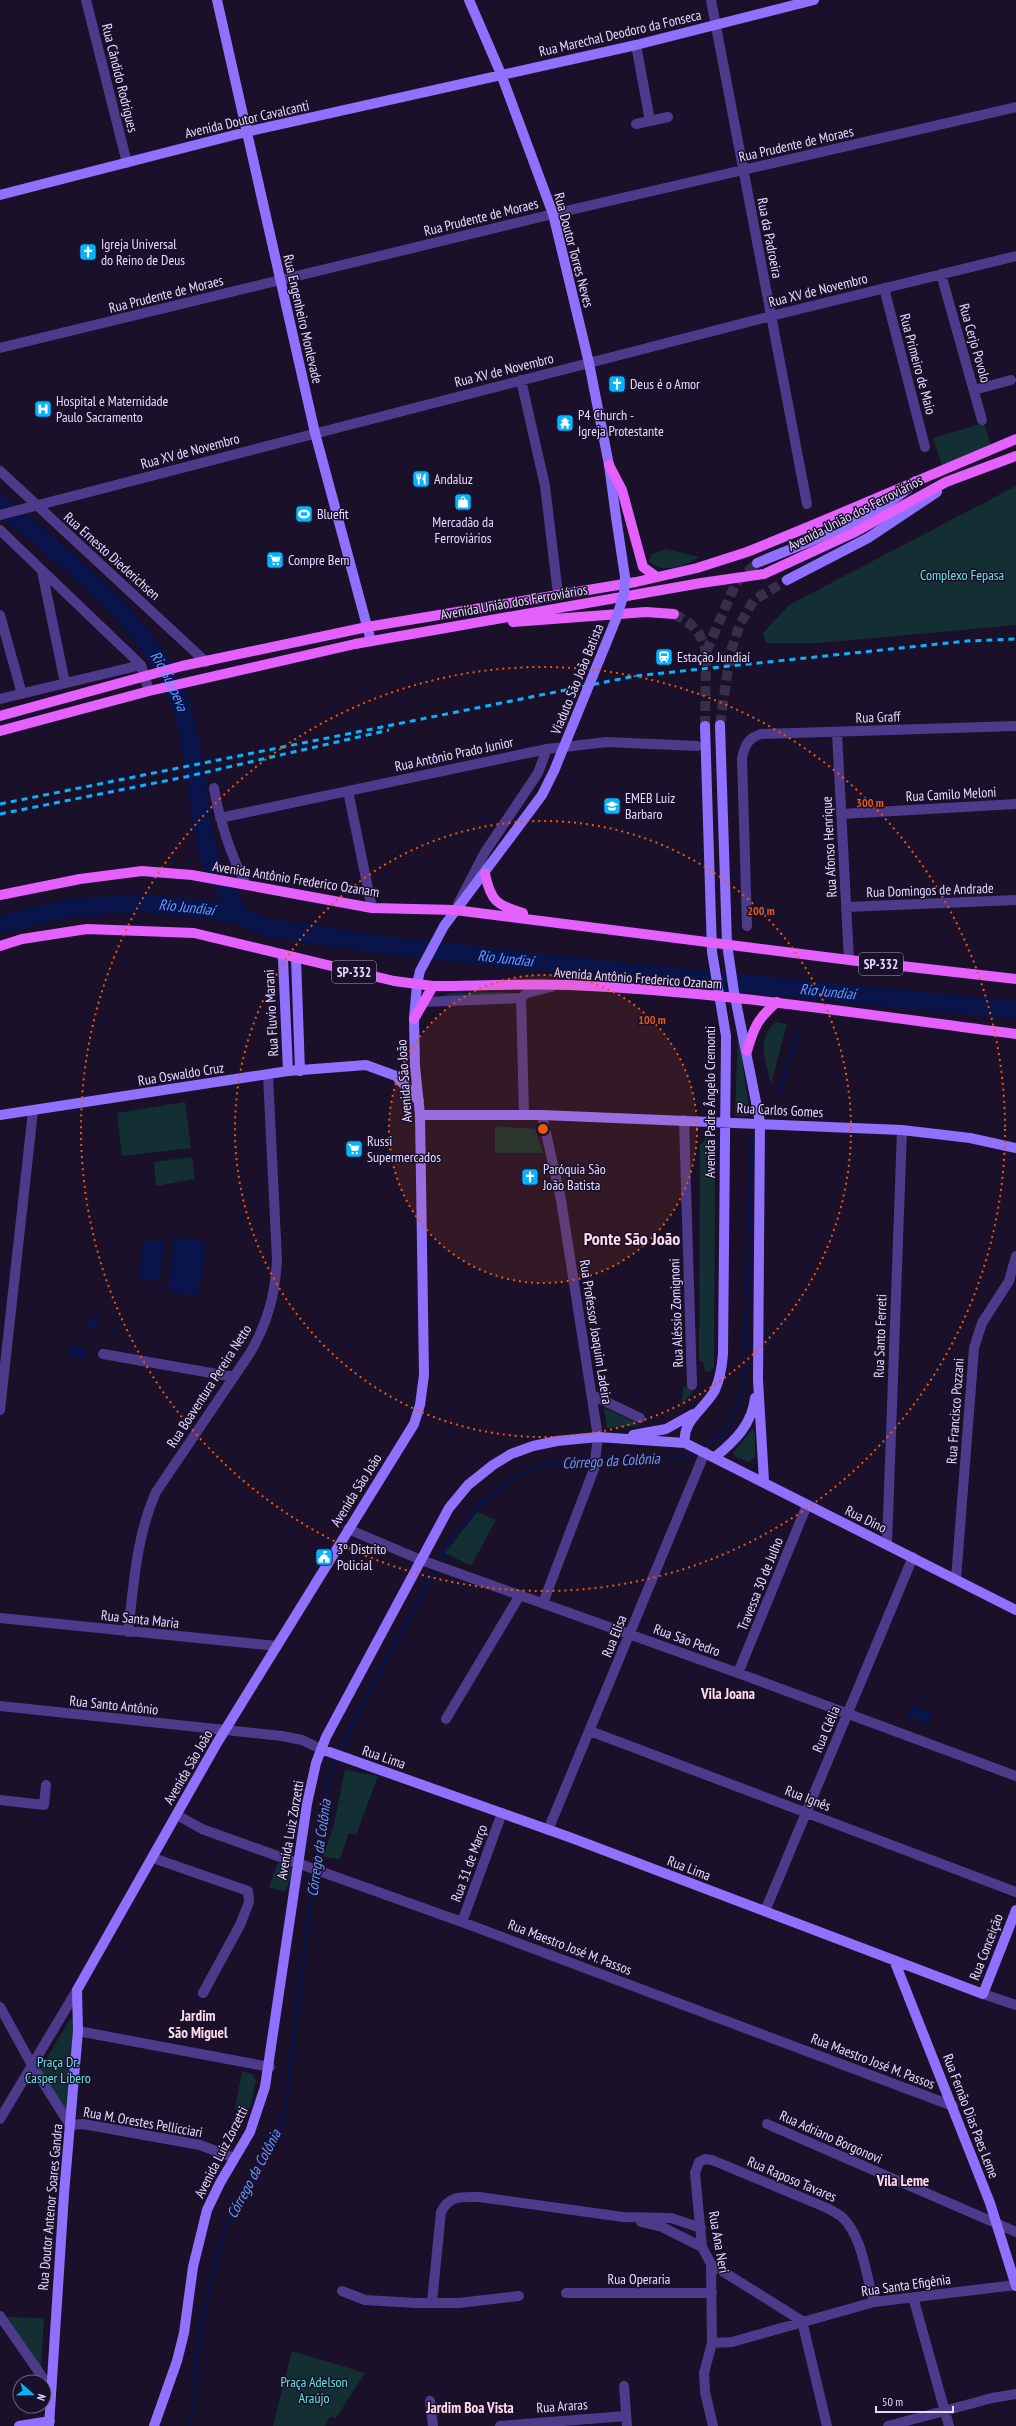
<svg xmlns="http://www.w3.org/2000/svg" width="1016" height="2426" font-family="'PT Sans Narrow',sans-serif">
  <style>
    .green { fill: #132f34 }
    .water { fill: #09144a }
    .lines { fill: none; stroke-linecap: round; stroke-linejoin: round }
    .stream { stroke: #09144a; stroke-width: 3 }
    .river { stroke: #09144a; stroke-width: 18 }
    .secondary-tunnel { stroke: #382e4a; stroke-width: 10; stroke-dasharray: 10 5; stroke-linecap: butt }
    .primary-tunnel { stroke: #382e4a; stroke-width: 10; stroke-dasharray: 10 5; stroke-linecap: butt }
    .street { stroke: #4d3a8a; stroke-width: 10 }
    .secondary { stroke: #9070ff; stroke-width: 10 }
    .primary { stroke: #e460ff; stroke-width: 10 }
    .rail { stroke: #05b4ff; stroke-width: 3; stroke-dasharray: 6 5; stroke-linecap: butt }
    .secondary-bridge { stroke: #9070ff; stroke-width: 10 }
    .ring { fill: none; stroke: #e8590c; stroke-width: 2; stroke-dasharray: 2 4 }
    .labels { text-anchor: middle; stroke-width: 3; stroke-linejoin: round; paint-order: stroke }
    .shield { fill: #1a102a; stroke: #a89dbf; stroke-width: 1 }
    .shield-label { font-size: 13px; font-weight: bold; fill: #e5d9ff }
    .street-label { font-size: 14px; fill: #e5d9ff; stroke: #1a102a }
    .poi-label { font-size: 14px; fill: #e5d9ff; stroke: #1a102a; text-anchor: start }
    .park-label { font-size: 14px; fill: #60e4dd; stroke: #1a102a }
    .water-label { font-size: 15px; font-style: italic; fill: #679aff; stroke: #1a102a }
    .neighbourhood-label { font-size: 15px; font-weight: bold; fill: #ffdbeb; stroke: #1a102a }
    .district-label { font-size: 18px; font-weight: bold; fill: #ffdbeb; stroke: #1a102a }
    .centre { fill: #e8590c; stroke: #1a102a; stroke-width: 2 }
    .ring-label { font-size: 12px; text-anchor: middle; font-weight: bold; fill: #e8590c; stroke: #1a102a; stroke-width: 3; stroke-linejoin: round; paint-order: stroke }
  </style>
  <rect width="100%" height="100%" fill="#1a102a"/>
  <path class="green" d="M984,423l7,23 -49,19 -9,-27z
    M1016,486v139l-196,18h-54l-3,-10 26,-28z
    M666,549l33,8c-12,9 -40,18 -50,4l2,-7z
    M504,992l7,2 -66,5 -1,-4 7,-2z
    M775,1022l12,2 -16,60c-5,-24 -15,-42 4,-62z
    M738,1032l12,84h-15z
    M185,1102l6,46 -69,8 -5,-43z
    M495,1126l40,3 8,24h-48z
    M706,1138l4,1 5,5 -1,223 -4,5 -5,-1 -2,-9 -4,-1 1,-215z
    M192,1157l3,22 -39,7 -2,-24z
    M697,1386l-16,20 2,-19z
    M604,1408l37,17 -34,3z
    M752,1429l3,4v24l-6,5 -13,-5 -3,-4z
    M477,1512l19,8 -25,46 -26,-13z
    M345,1770l33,6 -22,59 -7,-2 -9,26 -17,-2 11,-33z
    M278,1863l16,6 -9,23 -16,-5z
    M70,2019l5,1 -8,92 -26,-40v-4z
    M242,2071l10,3 4,6 -5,25 -5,7 -11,-3z
    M6,2317l38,1 -3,52z
    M292,2351l73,22 -29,45 -6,-1 -5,9h-52z
    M25,2406h18l-5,6 -13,3z"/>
  <path class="water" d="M175,1237l31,5 -8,54 -30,-4z
    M144,1240l21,2 -6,39 -21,-2z
    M90,1314l9,3 -3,13 -8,-2z
    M70,1345l16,4 -1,10 -17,-4z
    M911,1706l21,7 -4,11 -21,-8z"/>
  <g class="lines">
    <path class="stream" d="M779,1093l20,-62
      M703,1449c30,-20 35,-37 41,-71l8,-240
      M315,1866l15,-91 17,-41 103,-193 31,-37 28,-23 29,-14 33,-7 112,-2 15,-6
      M188,2426c10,-25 5,-49 9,-75 6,-38 15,-78 26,-116 10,-37 37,-65 53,-98 5,-10 7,-22 10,-32l28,-233"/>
    <g class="river">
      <path id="s1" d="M0,504c71,62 164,125 187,222 10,42 10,87 22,128 5,20 22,44 31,62"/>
      <path id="s2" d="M0,925l68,-17 75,-5 62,6 35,7 28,12 115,17 262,29 371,36"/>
    </g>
    <path class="secondary-tunnel" d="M720,725l10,-71 10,-30 14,-24 33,-20
      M705,726l1,-74 30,-69 21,-20"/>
    <path class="primary-tunnel" d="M674,614c20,11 26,16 32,38"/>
    <path class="street" d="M86,0l41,163
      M711,0l96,504
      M636,45l14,76
      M636,124l32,-7
      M941,274l41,146
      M884,288l41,159
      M0,348l553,-134 463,-107
      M521,380l24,106 13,108
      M974,390l37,-10
      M0,471l206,191
      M0,515l771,-199 245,-60
      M0,530l141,135 8,26
      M42,571l23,112
      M0,615l22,79
      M0,699l141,-34
      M837,733l12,227
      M214,788c6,35 16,65 32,97
      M348,791l24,117
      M841,814l175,-10
      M220,818l327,-69 60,-7 90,4
      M458,904l27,-52 53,-79 9,-24
      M846,907l170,-7
      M747,926l-5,-168c3,-13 6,-20 19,-24l255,-8
      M521,998l3,116
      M424,1002l97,-4 6,-5 24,-6
      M542,1115l19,85 37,237 -4,32 -51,134
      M684,1120l8,265
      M103,1354l131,23
      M592,1395l48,23
      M0,1410l33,-299
      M348,1529l73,31 317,113 278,103
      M887,1544l15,-414
      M956,1579l18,-231 8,-25 27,-42 7,-25
      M0,1618l277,28
      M128,1632c6,-48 8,-95 28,-140l94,-139c18,-31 25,-58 27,-93l-9,-185
      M738,1673l69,-168
      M0,1706l282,30 20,4 19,9
      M446,1719l74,-124
      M590,1731l426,161
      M0,1800l44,5 2,-20
      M177,1815l25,14 260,93 491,184
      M548,1830l157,-378
      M153,1858l95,33 1,11 -9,23 -37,68
      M765,1911l148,-354
      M462,1922l40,-109
      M983,1994l33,11
      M0,2007l32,58 38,60 13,-1 117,21 34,13
      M78,2031l192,36
      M0,2119l77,-129
      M767,2124l249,108
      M641,2222l21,5 40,20
      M711,2264l91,57 25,105
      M342,2291l23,9 50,3h44l60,-7
      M566,2293h146
      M913,2297l36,129
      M432,2302l9,-90c8,-17 21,-15 38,-15l144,20 48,1 30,10
      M0,2316l50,72
      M712,2343l20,-1 142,-40 142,-17
      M624,2386l3,40
      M430,2401l3,25
      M500,2426l126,-10
      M713,2426l-8,-34 -1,-19 8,-30 -1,-79 -9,-17 -7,-74 4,-11 6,-3 7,1 115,48c5,3 12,6 16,10 20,20 23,58 31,84
      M888,2426l104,-28 24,-4"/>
    <path class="secondary" d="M217,0l98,433 56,208
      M469,0l32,74 52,140 36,149 20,102 7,52
      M0,195l246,-63 390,-87 178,-45
      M757,563c49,-21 121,-44 159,-82
      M787,580l81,-42 69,-46
      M720,725l7,219 7,48 26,130 -2,258 6,101
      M281,954l2,5 5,112
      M296,958l4,113
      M0,1115l288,-44 78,-6 30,11 23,25
      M420,1115h122l360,15 68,8 46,10
      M633,1435l33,-6 27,-15
      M685,1443c-3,-23 20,-34 30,-53 5,-11 7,-24 8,-36l3,-318 -14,-84 -7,-226
      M715,1457c20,-16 37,-33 40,-59
      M321,1749l248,88 414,157 33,-84
      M894,1960l96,243 26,83
      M19,2426l31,-5
      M49,2426l15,-232 14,-163 -1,-41 140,-247 197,-319 6,-19 4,-30 -4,-260 -5,-49 -1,-47 3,-35 3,-13 24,-45 66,-88
      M154,2426l23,-65 7,-28 9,-66 14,-57 13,-27 30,-51 15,-45 42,-283 9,-41 10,-26 123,-229 19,-23 25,-20 18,-11 22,-8 24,-5 41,-4 87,6 331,167"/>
    <path class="primary" d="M609,465l13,25 21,77 14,10
      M513,622l133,-10 28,2
      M0,716l182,-50 185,-39 269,-45 61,-14 50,-16 66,-27 203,-86
      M0,731l149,-40 206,-47 346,-61 63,-9 89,-41 93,-51 70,-26
      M485,874c6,28 12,31 38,39
      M0,895l80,-16 62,-8 50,4 180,33 83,2 394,50 167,19
      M0,946l22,-7 65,-10 107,4 200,48 39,5c45,0 91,-3 136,-1 150,6 298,30 447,49
      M414,1019l19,-33
      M747,1051c7,-24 11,-33 30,-49"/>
    <path class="rail" d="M0,804l635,-128 332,-35 49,-2
      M0,814l185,-37 204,-47"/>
    <path class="secondary-bridge" d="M510,838l32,-43 12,-24 62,-152 8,-25 1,-17 -9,-60"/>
  </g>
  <circle cx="543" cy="1129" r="154" fill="#e8590c" fill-opacity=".12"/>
  <g class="ring">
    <circle cx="543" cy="1129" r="154"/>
    <circle cx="543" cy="1129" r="308"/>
    <circle cx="543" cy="1129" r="462"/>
  </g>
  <defs>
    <symbol id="church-square" viewBox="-11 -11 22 22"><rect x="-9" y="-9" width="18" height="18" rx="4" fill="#05b4ff" stroke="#1a102a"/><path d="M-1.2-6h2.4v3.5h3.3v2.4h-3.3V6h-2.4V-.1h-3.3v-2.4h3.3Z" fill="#fff"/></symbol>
    <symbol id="hospital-square" viewBox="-11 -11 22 22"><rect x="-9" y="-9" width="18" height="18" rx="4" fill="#05b4ff" stroke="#1a102a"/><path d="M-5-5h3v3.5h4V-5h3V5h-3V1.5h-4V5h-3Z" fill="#fff"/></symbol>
    <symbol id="temple-square" viewBox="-11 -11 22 22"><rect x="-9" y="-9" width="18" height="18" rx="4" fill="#05b4ff" stroke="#1a102a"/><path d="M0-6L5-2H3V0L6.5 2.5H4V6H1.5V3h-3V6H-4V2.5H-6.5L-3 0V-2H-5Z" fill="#fff"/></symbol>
    <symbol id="restaurant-square" viewBox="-11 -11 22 22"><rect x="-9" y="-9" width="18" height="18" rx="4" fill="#05b4ff" stroke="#1a102a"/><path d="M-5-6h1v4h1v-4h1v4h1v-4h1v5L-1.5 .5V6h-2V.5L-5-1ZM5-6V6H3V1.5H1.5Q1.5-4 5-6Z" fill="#fff"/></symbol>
    <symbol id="shop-square" viewBox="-11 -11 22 22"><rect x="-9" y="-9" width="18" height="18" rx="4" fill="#05b4ff" stroke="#1a102a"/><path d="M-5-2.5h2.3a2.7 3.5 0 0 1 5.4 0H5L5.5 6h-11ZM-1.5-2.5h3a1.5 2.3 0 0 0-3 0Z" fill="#fff"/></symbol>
    <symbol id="stadium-square" viewBox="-11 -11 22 22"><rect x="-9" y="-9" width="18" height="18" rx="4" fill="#05b4ff" stroke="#1a102a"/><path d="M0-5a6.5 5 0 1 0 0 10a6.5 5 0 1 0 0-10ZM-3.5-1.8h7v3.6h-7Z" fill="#fff"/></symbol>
    <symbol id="supermarket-square" viewBox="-11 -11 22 22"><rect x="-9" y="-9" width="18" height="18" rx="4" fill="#05b4ff" stroke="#1a102a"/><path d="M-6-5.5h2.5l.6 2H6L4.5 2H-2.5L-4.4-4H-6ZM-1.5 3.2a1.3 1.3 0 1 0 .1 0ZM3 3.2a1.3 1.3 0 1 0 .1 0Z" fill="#fff"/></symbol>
    <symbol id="station-square" viewBox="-11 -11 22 22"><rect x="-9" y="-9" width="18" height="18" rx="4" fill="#05b4ff" stroke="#1a102a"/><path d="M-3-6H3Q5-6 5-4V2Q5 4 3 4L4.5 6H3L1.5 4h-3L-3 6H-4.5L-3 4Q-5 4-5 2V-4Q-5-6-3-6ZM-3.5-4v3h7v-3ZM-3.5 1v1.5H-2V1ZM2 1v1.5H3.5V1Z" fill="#fff"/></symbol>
    <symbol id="school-square" viewBox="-11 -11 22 22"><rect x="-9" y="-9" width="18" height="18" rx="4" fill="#05b4ff" stroke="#1a102a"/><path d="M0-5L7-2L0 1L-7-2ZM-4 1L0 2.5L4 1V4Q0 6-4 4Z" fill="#fff"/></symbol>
    <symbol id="civic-square" viewBox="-11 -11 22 22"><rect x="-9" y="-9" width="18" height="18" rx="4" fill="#05b4ff" stroke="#1a102a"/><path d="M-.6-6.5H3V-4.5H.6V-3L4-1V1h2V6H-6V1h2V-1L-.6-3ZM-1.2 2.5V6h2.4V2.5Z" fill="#fff"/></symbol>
  </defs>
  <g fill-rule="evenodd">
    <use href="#church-square" x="78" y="242" width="20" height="20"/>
    <use href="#church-square" x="607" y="374" width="20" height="20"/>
    <use href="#hospital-square" x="33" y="399" width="20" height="20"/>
    <use href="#temple-square" x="555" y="413" width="20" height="20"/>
    <use href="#restaurant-square" x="411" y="469" width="20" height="20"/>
    <use href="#shop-square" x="453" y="492" width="20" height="20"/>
    <use href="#stadium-square" x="294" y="504" width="20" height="20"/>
    <use href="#supermarket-square" x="265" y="550" width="20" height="20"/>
    <use href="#station-square" x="654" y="647" width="20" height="20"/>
    <use href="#school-square" x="602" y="796" width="20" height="20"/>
    <use href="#supermarket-square" x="344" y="1139" width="20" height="20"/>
    <use href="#church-square" x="520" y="1167" width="20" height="20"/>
    <use href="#civic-square" x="314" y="1547" width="20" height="20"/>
  </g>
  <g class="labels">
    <g class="shield">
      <rect x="859" y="953" width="44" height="22" rx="3"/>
      <rect x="332" y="961" width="44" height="22" rx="3"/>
    </g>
    <g class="shield-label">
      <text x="881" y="969">SP-332</text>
      <text x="354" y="977">SP-332</text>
    </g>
    <g class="street-label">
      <text transform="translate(620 33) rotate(-13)" y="5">Rua Marechal Deodoro da Fonseca</text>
      <text transform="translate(120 78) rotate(76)" y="5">Rua Cândido Rodrigues</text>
      <text transform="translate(247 119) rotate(-13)" y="5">Avenida Doutor Cavalcanti</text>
      <text transform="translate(796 144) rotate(-13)" y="5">Rua Prudente de Moraes</text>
      <text transform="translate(481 217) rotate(-14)" y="5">Rua Prudente de Moraes</text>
      <text transform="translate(770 238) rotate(79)" y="5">Rua da Padroeira</text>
      <text transform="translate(574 250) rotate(75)" y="5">Rua Doutor Torres Neves</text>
      <text transform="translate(818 290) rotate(-14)" y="5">Rua XV de Novembro</text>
      <text transform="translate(166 294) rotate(-14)" y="5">Rua Prudente de Moraes</text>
      <text transform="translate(303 319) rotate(77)" y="5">Rua Engenheiro Monlevade</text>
      <text transform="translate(975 343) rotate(74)" y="5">Rua Cerjo Povolo</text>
      <text transform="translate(918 364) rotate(75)" y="5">Rua Primeiro de Maio</text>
      <text transform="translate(504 370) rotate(-14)" y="5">Rua XV de Novembro</text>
      <text transform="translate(190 451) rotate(-15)" y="5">Rua XV de Novembro</text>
      <text transform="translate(855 513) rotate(-27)" y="5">Avenida União dos Ferroviários</text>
      <text transform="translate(112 556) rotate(42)" y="5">Rua Ernesto Diederichsen</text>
      <text transform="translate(514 602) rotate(-10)" y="5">Avenida União dos Ferroviários</text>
      <text transform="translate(577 679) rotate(-68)" y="5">Viaduto São João Batista</text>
      <text transform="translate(878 717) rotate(-2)" y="5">Rua Graff</text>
      <text transform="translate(454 754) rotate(-12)" y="5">Rua Antônio Prado Junior</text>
      <text transform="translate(951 794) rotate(-3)" y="5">Rua Camilo Meloni</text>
      <text transform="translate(829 847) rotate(-93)" y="5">Rua Afonso Henrique</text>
      <text transform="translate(296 879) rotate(9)" y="5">Avenida Antônio Frederico Ozanam</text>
      <text transform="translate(930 890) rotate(-2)" y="5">Rua Domingos de Andrade</text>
      <text transform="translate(638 978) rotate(4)" y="5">Avenida Antônio Frederico Ozanam</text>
      <text transform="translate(271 1013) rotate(-93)" y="5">Rua Fluvio Marani</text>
      <text transform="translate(181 1074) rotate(-9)" y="5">Rua Oswaldo Cruz</text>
      <text transform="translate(404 1081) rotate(-94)" y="5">Avenida São João</text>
      <text transform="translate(710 1102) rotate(-90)" y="5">Avenida Padre Ângelo Cremonti</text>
      <text transform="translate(780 1110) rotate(3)" y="5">Rua Carlos Gomes</text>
      <text transform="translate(676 1313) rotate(-92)" y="5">Rua Aléssio Zomignoni</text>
      <text transform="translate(596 1332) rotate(81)" y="5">Rua Professor Joaquim Ladeira</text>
      <text transform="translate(880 1336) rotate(-88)" y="5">Rua Santo Ferreti</text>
      <text transform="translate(209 1386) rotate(-57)" y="5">Rua Boaventura Pereira Netto</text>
      <text transform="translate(955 1411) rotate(-86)" y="5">Rua Francisco Pozzani</text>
      <text transform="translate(356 1490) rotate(-58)" y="5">Avenida São João</text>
      <text transform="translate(866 1519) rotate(26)" y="5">Rua Dino</text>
      <text transform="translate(760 1584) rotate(-68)" y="5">Travessa 30 de Julho</text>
      <text transform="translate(140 1619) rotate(6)" y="5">Rua Santa Maria</text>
      <text transform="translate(614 1636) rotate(-68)" y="5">Rua Elisa</text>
      <text transform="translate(687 1640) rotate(20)" y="5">Rua São Pedro</text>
      <text transform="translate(114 1705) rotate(6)" y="5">Rua Santo Antônio</text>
      <text transform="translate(826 1729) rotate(-67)" y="5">Rua Clélia</text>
      <text transform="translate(384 1757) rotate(19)" y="5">Rua Lima</text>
      <text transform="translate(188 1767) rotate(-60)" y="5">Avenida São João</text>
      <text transform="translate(808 1798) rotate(21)" y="5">Rua Ignês</text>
      <text transform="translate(290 1830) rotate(-80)" y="5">Avenida Luiz Zorzetti</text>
      <text transform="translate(469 1863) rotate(-70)" y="5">Rua 31 de Março</text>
      <text transform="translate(689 1868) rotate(21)" y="5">Rua Lima</text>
      <text transform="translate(570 1947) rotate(21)" y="5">Rua Maestro José M. Passos</text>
      <text transform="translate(986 1947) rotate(-69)" y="5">Rua Conceição</text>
      <text transform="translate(873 2061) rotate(21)" y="5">Rua Maestro José M. Passos</text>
      <text transform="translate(971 2116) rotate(69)" y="5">Rua Fernão Dias Paes Leme</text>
      <text transform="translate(143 2122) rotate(10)" y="5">Rua M. Orestes Pellicciari</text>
      <text transform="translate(831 2137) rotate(24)" y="5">Rua Adriano Borgonovi</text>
      <text transform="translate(221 2152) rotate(-63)" y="5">Avenida Luiz Zorzetti</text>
      <text transform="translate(792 2179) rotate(23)" y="5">Rua Raposo Tavares</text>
      <text transform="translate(50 2207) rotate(-85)" y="5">Rua Doutor Antenor Soares Gandra</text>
      <text transform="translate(719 2242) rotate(80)" y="5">Rua Ana Neri</text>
      <text x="639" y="2284">Rua Operaria</text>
      <text transform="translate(906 2285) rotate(-8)" y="5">Rua Santa Efigênia</text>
      <text transform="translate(562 2406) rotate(-4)" y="5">Rua Araras</text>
    </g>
    <g class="poi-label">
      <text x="101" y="249">Igreja Universal<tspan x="101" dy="16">do Reino de Deus</tspan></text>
      <text x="630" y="389">Deus é o Amor</text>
      <text x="56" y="406">Hospital e Maternidade<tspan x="56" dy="16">Paulo Sacramento</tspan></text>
      <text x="578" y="420">P4 Church -<tspan x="578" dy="16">Igreja Protestante</tspan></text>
      <text x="434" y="484">Andaluz</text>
      <text x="317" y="519">Bluefit</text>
      <text x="463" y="527" text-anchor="middle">Mercadão da<tspan x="463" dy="16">Ferroviários</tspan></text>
      <text x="288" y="565">Compre Bem</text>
      <text x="677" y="662">Estação Jundiaí</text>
      <text x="625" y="803">EMEB Luiz<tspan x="625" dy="16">Barbaro</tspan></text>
      <text x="367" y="1146">Russi<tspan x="367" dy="16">Supermercados</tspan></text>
      <text x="543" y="1174">Paróquia São<tspan x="543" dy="16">João Batista</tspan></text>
      <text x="337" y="1554">3º Distrito<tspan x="337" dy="16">Policial</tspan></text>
    </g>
    <g class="park-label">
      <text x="962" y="580">Complexo Fepasa</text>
      <text x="58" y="2067">Praça Dr.<tspan x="58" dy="16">Casper Líbero</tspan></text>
      <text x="314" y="2387">Praça Adelson<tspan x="314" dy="16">Araújo</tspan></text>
    </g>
    <g class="water-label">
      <text dy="5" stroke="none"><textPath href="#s1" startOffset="247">Rio Guapeva</textPath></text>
      <text dy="5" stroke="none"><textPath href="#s2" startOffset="189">Rio Jundiaí</textPath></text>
      <text dy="5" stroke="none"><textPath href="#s2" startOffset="513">Rio Jundiaí</textPath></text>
      <text dy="5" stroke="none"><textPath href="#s2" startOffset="837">Rio Jundiaí</textPath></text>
      <text transform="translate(611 1461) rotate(-3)" y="5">Córrego da Colônia</text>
      <text transform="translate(319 1848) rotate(-82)" y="5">Córrego da Colônia</text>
      <text transform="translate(254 2174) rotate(-62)" y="5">Córrego da Colônia</text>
    </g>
    <g class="neighbourhood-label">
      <text x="728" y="1699">Vila Joana</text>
      <text x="198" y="2021">Jardim<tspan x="198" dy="17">São Miguel</tspan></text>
      <text x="903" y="2186">Vila Leme</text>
      <text x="470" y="2413">Jardim Boa Vista</text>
    </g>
    <g class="district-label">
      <text x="632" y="1245">Ponte São João</text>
    </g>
  </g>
  <circle cx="543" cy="1129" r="6" class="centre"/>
  <g class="ring-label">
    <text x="870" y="807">300 m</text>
    <text x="761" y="915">200 m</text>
    <text x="652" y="1024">100 m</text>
  </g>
  <g transform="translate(32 2394) rotate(110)"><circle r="19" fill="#1a102a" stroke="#6b607f"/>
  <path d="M0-3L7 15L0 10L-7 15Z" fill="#05b4ff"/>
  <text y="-6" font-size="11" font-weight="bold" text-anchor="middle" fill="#e5d9ff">N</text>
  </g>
  <path d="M876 2406v6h77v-6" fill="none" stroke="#e5d9ff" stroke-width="2"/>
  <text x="882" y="2406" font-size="12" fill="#e5d9ff" stroke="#1a102a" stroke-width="3" paint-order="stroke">50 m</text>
</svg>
